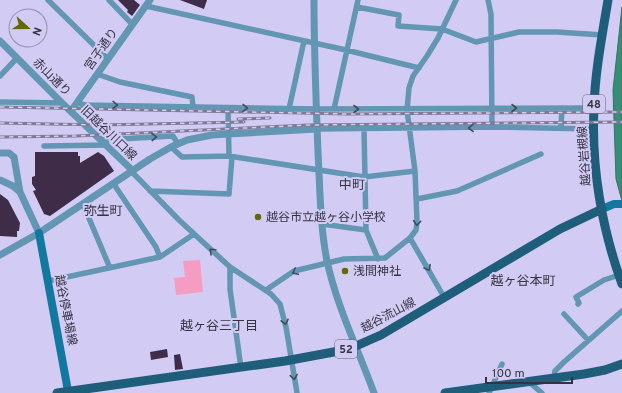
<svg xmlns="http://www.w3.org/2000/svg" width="622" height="393" font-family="Overpass,'Noto Sans JP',sans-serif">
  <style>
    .green { fill: #f59cc3 }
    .water { fill: #368e76; stroke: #367266 }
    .building { fill: #3e2c49 }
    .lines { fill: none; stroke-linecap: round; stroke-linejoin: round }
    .minor { stroke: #6296b2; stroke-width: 5.5 }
    .tertiary { stroke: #6296b2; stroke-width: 7 }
    .secondary { stroke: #1378a0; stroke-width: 8 }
    .primary { stroke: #1f5e7b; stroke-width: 9 }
    .rail-casing { stroke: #7e7a95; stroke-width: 3 }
    .rail { stroke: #d2ccf4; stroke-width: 1.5; stroke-dasharray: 4.5; stroke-linecap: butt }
    .oneway { stroke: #404b5e }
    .poi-dot { fill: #646805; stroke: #d2ccf4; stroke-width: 1.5 }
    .labels { text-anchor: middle; stroke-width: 4; stroke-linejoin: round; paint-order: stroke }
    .shield { fill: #d2ccf4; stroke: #646077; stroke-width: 1 }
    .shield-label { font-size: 11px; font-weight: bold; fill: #353242 }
    .street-label { font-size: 12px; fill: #353242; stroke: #d2ccf4 }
    .poi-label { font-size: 12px; fill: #353242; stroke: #d2ccf4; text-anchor: start }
    .neighbourhood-label { font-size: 13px; fill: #353242; stroke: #d2ccf4 }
  </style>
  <rect width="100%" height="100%" fill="#d2ccf4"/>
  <path class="green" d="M200,260l3,32 -27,3 -2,-17 11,-1 -2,-16z"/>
  <path class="water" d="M622,7v194l-6,-22 -3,-89z"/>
  <path class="building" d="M118,0h16l6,5 -8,11 -5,-4 1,-2z
    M180,0h27l-3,9z
    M35,152h43v4h2v7l18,-11 6,4 10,15 -64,45 -6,-2 -11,-23 3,-1 -4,-6v-7l3,-1z
    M0,194l8,6 12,23 -1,8h-2v6l-17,-1z
    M167,349l1,8 -17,3 -1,-8z
    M180,354l3,15 -8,1 -1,-15z"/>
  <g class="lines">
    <path class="minor" d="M48,0l60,59
      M109,0l23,24
      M488,0l3,14 1,113
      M146,6l200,44 73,18
      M357,7l42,8 -1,11 44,3 34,13 43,-10h38l45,3
      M97,74l23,8 72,15 1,10
      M0,76l17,-18
      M0,102l62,1
      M77,103l8,2 232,4 277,-1
      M228,108l1,48
      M289,109l15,-68
      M334,109l24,-109
      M364,128l2,102 12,29
      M561,128l1,-20
      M317,129l175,-2 102,2
      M101,140l72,-4 5,8
      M44,146l63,-1
      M171,147l11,10 47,-1 135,21 51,-6
      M131,171l48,49 51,47 41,27 9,10 6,23 11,66
      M113,183l43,64 4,10
      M150,191l79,3 3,-37
      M417,199l40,-8 84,-37
      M83,204l27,64
      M322,224l44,6
      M410,238l34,59
      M230,267v22l11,79
      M48,281l112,-24 34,-23
      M266,290l28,-19 50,-12 41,-1 25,-20 6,-8 1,-8 -2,-51 -8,-61 2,-22 4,-12 14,-20 11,-18 18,-38
      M578,304l1,-1 -3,-6 28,-17 15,-5
      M564,314l24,26
      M554,378l1,-7 9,-9 58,-51
      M529,382l13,11
      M489,393l13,-29"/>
    <path class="tertiary" d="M314,0c0,51 2,101 4,152 2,36 2,74 9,109 10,46 31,88 47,132
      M0,41l62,62 70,67
      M71,111l79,-111
      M0,153h9l5,4 6,35
      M0,180l13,6 7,6 19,41
      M0,255l39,-22 111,-74 21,-12 16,-7 25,-5 16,-1 89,-5"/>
    <path class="secondary" d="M602,209l12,-5h8
      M39,233l29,158"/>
    <path class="primary" d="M608,0c-6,36 -13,72 -14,108 -3,59 8,121 28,176
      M57,393l228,-32 54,-10 17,-5 25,-11 179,-106 42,-20
      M445,393l139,-19 21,-4 17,-6"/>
    <defs>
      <path id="rail" d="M0,107l348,7 274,-2
        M238,119l32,-1
        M0,123l100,2 144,-3
        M0,137l76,-1 232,-11 314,-3"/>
    </defs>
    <use href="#rail" class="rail-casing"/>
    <use href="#rail" class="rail"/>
  </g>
  <defs><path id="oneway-chevron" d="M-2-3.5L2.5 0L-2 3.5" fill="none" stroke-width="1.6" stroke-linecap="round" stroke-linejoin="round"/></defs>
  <g class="oneway">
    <use href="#oneway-chevron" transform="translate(115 105) rotate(1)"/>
    <use href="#oneway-chevron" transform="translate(245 108) rotate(1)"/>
    <use href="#oneway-chevron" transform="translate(514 108)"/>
    <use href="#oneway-chevron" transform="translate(356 109)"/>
    <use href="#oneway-chevron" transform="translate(471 128) rotate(179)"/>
    <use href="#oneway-chevron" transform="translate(154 137) rotate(-3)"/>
    <use href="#oneway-chevron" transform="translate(417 223) rotate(95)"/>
    <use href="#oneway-chevron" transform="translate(212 251) rotate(-137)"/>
    <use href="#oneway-chevron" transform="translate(428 268) rotate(60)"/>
    <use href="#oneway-chevron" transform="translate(295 272) rotate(155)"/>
    <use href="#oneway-chevron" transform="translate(285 322) rotate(78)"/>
    <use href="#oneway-chevron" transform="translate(294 377) rotate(81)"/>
  </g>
  <g class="poi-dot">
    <circle cx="258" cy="217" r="4"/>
    <circle cx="345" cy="271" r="4"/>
  </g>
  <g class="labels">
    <g class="shield">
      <rect x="583" y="95" width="22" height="18" rx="3"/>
      <rect x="335" y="340" width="22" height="18" rx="3"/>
    </g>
    <g class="shield-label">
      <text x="594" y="108">48</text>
      <text x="346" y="353">52</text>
    </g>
    <g class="street-label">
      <text transform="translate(101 49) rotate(-55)" y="4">宮子通り</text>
      <text transform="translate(52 77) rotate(45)" y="4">赤山通り</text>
      <text transform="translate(109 133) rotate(44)" y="4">旧越谷川口線</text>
      <text transform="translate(584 156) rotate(-94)" y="4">越谷岩槻線</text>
      <text transform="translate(66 310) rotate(79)" y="4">越谷停車場線</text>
      <text transform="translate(388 315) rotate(-28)" y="4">越谷流山線</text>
    </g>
    <g class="poi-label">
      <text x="266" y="221">越谷市立越ヶ谷小学校</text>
      <text x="353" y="275">浅間神社</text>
    </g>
    <g class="neighbourhood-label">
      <text x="352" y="189">中町</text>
      <text x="103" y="215">弥生町</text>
      <text x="523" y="285">越ヶ谷本町</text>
      <text x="219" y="330">越ヶ谷三丁目</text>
    </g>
  </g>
  <g transform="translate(28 28) rotate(111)"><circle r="19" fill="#d2ccf4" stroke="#938ead"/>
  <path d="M0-3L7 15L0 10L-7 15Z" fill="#646805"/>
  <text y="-6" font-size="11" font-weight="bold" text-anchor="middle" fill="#353242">N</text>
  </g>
  <path d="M486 377v6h86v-6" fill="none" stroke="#353242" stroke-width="2"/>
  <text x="492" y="377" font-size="12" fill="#353242" stroke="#d2ccf4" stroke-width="3" paint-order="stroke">100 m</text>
</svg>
